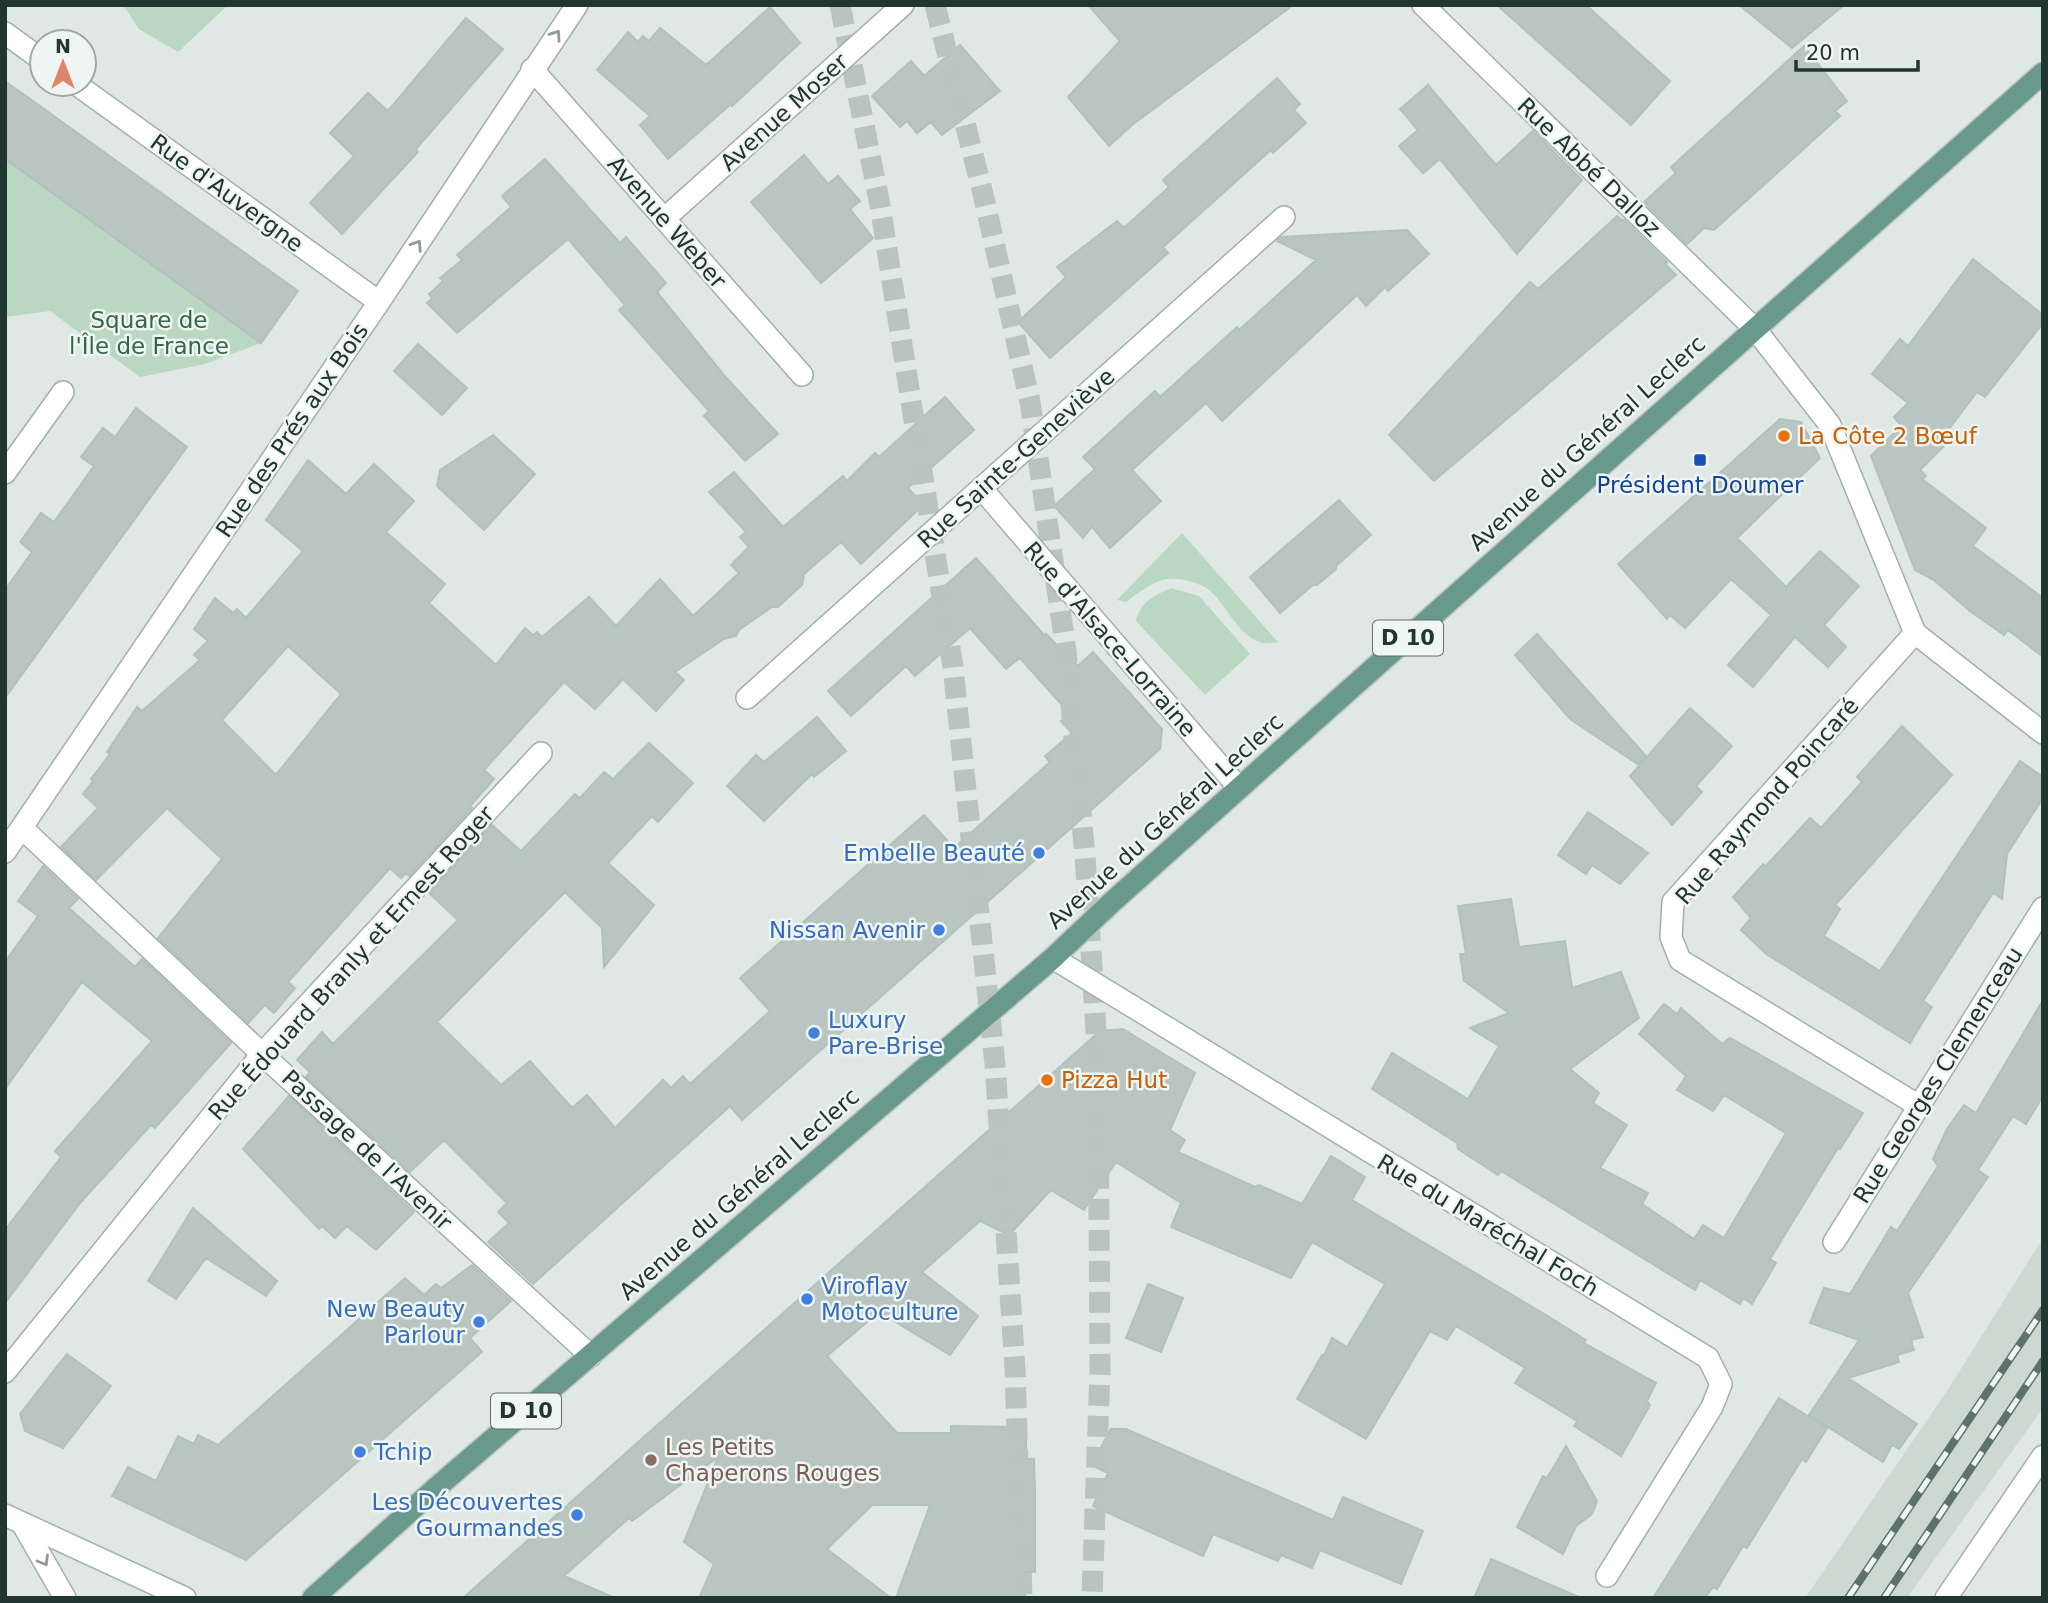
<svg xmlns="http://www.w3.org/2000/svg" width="2048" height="1603" font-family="'DejaVu Sans',sans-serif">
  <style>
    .built { fill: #ced8d3 }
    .green { fill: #bad7c2 }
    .building { fill: #b8c5c0; stroke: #b2c1bb; stroke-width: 2; fill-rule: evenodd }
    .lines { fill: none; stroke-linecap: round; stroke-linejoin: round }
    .motorway-tunnel { stroke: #b9c4c0; stroke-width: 21; stroke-dasharray: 21 10; stroke-linecap: butt }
    .pedestrian-casing { stroke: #a3afab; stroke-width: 24 }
    .minor-casing { stroke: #a3afab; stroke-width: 24 }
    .secondary-casing { stroke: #a0b3ac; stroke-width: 24 }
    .primary-casing { stroke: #bdc3c1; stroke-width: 24 }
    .pedestrian { stroke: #fff; stroke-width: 21 }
    .minor { stroke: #fff; stroke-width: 21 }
    .secondary { stroke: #fff; stroke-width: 21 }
    .primary { stroke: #69998d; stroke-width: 21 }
    .rail-casing { stroke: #5c726c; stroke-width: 8 }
    .rail { stroke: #eff5f2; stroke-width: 5; stroke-dasharray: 16; stroke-linecap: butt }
    .oneway { stroke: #909a98 }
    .food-dot { fill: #e8710a; stroke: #eff5f2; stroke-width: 2.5 }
    .transit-dot { fill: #1a4fb4; stroke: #eff5f2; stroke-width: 2.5 }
    .shop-dot { fill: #3f7fe0; stroke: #eff5f2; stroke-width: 2.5 }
    .education-dot { fill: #8d6e63; stroke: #eff5f2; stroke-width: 2.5 }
    .labels { text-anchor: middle; stroke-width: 5; stroke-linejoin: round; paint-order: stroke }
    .shield { fill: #eff5f2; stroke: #606f6b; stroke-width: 2 }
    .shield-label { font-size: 21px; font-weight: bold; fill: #223631 }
    .street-label { font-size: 23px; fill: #223631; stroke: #eff5f2 }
    .park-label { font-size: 23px; fill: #326847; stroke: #eff5f2 }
    .food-label { font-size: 23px; fill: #c56008; stroke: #eff5f2; text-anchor: start }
    .transit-label { font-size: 23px; fill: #164399; stroke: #eff5f2 }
    .shop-label { font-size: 23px; fill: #366cbe; stroke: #eff5f2; text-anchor: end }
    .education-label { font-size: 23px; fill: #785e54; stroke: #eff5f2; text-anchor: start }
  </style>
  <rect width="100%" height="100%" fill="#dfe8e4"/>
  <path class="built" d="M2043,1238v170l-136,190h-102l142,-207z"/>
  <path class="green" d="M123,5h105l-50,47 -39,-23z
    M5,159l256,184 -56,21 -65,13 -90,-66 -45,6z
    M1182,533l96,109c-36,9 -46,-33 -69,-52 -9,-7 -28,-12 -41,-11 -14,1 -31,15 -42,23l-9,-2z
    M1171,588l28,8 51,58 -45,41 -69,-74c4,-19 19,-26 35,-33z"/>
  <path class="building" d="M1088,5h205l-161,120 -23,21 -41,-49 52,-56z
    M1497,5h89l84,76 -39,44z
    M1739,5h105l-52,43z
    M770,7l30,36 -68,63 -1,-2 -63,55 -28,-34 10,-9 -53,-46 31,-38 10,10 5,-6 6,5 11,-13 46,37z
    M466,18l37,31 -87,100 2,3 -76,82 -32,-31 44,-47 -24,-23 38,-40 20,18z
    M960,45l40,46 -58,44 -11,-13 -14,11 -10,-12 -7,6 -28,-31 39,-35 13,15z
    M1804,46l43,55 -12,10 5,5 -126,114 -10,-2 -17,16 -43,-42 32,-29 -5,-6z
    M1277,78l23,26 -6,6 12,13 -33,30 -2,-3 -108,97 5,6 -118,105 -32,-36 48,-45 -9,-10 60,-46 7,7 45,-41 -6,-7z
    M5,81l293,210 -37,52 -256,-184z
    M1428,85l68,80 37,-34 49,49 -65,74 -77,-95 -17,14 -24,-27 19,-16 -18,-21z
    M804,155l24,29 10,-8 22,25 -10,8 23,29 -52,45 -70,-81z
    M545,159l75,84 6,-6 40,46 -9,9 66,82 55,60 -33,27 -41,-45 5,-5 -90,-101 6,-5 -57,-66 -111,94 -30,-30 5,-5 -3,-4 14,-13 -3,-3 22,-18 -5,-5 54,-48 -9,-11z
    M1617,216l6,5 1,-1 43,42 -2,2 11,11 -242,206 -45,-46 141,-153 8,7z
    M1407,230l22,24 -41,37 -3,-4 -19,19 -9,-11 -135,126 -16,-18 -74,67 29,31 -51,47 -18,-21 -9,11 -29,-32 41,-37 -12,-12 72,-66 5,6 77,-70 2,3 77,-70 -39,-19 4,-4z
    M1973,259l70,56v8l-58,74 -8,-5 -34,45 5,5 -28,28 6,6 -4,3 64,49 -13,18 70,52v59l-35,-27 -4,5 -33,-23 -37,-32 -19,-10 -44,-114 30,-30 -7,-9 14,-14 -36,-29 28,-35 8,7z
    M418,344l49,44 -25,27 -48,-44z
    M945,397l29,33 -66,58 15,17 -62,59 -20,-22 -37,32 -2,11 -24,22h-6l-33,23 -3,6 -12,3 -49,33 9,8 -28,31 -33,-32 -28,30 -31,-27 -80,88 10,9 -24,27 2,2 -63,68 -3,-3 -5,5 -11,-10 -102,114 7,6 -21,25 -9,-8 -17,18 -90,-85 64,-79 -55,-51 -71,72 -35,-33 37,-39 -15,-14 10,-13 -2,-2 19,-25 -3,-2 30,-45 5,4 58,-51 -6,-5 14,-14 -14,-12 21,-31 18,15 4,-4 9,9 57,-67 -37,-31 42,-60 38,34 28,-30 40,37 -28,31 59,52 -16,19 67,62 29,-37 8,7 4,-3 5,5 47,-40 27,29 44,-47 33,37 46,-43 -8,-8 18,-18 -9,-10 6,-5 -37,-40 25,-20 49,55 60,-51 4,5 28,-28 4,4zM288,646l53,48 -65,81 -54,-55z
    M136,408l51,39 -182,251v-108l27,-38 -12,-10 21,-29 13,9 40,-56 -13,-9 22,-29 12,9z
    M1780,419l21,3 19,36 -83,80 49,49 34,-36 39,35 -35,39 22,22 -18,20 -33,-30 -42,50 -25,-22 43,-50 -40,-36 -46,49 -15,-13 -3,4 -49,-55z
    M493,435l42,39 -51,56 -47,-44 3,-16z
    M1339,500l32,35 -35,31v3l-19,16h-4l-33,28 -30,-36z
    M976,558l69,78 1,-2 32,32 15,-14 69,77 -2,20 -418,371 -12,-14 -197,178 -45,-42 21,-19 -11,-11 9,-9 -63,-63 -34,32 -104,-95 4,-5 -13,-12 25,-28 11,12 125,-124 -29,-27 63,-68 29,26 54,-57 5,4 24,-26 9,7 36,-36 44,40 -35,39 -6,-6 -44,47 46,42 -50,62 -2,-39 -37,-36 -128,130 64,63 29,-24 42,47 15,-13 28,33 48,-48 8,8 12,-12 7,8 80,-73 -30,-33 184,-163 30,33 96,-86 -5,-6 27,-23 -11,-12 9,-7 -50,-56 -14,11 -36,-41 -55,48 -9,-10 -55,50 -23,-25z
    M1537,634l109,122 -7,9 -69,-46 -55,-64z
    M1690,708l42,38 -36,40 6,6 -30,33 -42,-49z
    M817,717l29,34 -32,26 -2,-3 -48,47 -37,-35 29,-31 8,7z
    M1902,726l50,49 -117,130 5,4 -16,27 56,35 140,-210 23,16v21l-36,56 -5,45 -9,-6 -70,108 9,6 -22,36 -144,-89 -25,-24 10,-12 -18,-21 30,-33 3,2 44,-48 11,10 41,-46 -5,-5z
    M1588,812l60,41 -28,31 -28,-19 -6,9 -28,-19z
    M43,866l35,33 -9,9 66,59 7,-8 89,84 -76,85 -4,-3 -71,78 -75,100v-73l56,-73 -6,-6 97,-110 -70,-59 -77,107v-127l33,-46 -20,-15z
    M1511,899l8,48 46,-6 7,47 49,-16 18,46 -69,51 29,24 -6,10 34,22 -27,43 48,25 -6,11 52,35 9,-14 21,13 62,-105 -62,-38 -11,16 -36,-21 9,-14 -47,-42 25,-30 13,10 4,-6 41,36 8,-6 133,75 -23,36 -2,-1 -68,111 6,4 -24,41 -9,-6 -3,6 -40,-24 -5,10 -194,-119 -3,4 -40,-26 -1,-6 -85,-54 20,-36 76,46 31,-53 -29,-18 39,-15 -45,-32 -4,-27h6l-8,-48z
    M2043,1000v96l-17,28 -13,-8 -35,54 10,7 -80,116 15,44 -12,3 3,10 -17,5 2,7 -51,16 69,46 -18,25 -7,-4 -9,17 -74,-47 50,-75 -49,-17 14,-35 26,6 41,-67 6,4 41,-65 -5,-7 14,-30 17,-24 12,8z
    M1123,1029l72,44 -25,57 15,10 -7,12 77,35 4,-2 43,19 29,-48 34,21 -13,23 194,115 40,25 -2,3 72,40 -9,18 3,4 -29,51 -47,-30 3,-5 -62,-38 10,-15 -69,-42 -9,14 -17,-9 -64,108 -69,-40 25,-44 2,1 8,-18 15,9 38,-63 -73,-42 -21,36 -120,-51 10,-24 -65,-41 -32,48 -33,-20 -42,45 -29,-14 -58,51 56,44 -28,39 -71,-43 -52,44 70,77h54v-7l75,1v32h8l1,30v83h-10v26h-129l34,-93h-58l-45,44 64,49h-192l15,-34 -30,-22 34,-85 -86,64 -3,-3 -65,58 51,22h-152l637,-567z
    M289,1096l125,116 -38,38 -29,-24 -12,12 -13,-12 -3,3 -76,-80z
    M193,1208l84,73 -11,15 -60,-38 -30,41 -28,-18z
    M472,1265l39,36 -41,37 12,14 -236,208 -134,-64 16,-29 28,14 22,-45 16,8 4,-9 20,10 187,-167 19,17 12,-11 5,4z
    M1148,1284l35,14 -22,54 -35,-14z
    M67,1354l44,32 -48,62 -38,-17 -5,-17z
    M1779,1398l48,30 -21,34 -4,-3 -55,89 -4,-2 -26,43 -4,-2 -8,11h-52z
    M1111,1429h15l207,91 10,-23 80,34 -22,53 -81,-34 -8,18 -31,-13 -3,6 -65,-27 -10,22 -110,-50 15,-33 -17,-8z
    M1566,1446l31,55 -5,13 -16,12 -13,28 -46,-27 26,-51 4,2z
    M1491,1559l90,39h-107z"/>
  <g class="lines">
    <path class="motorway-tunnel" d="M840,5l40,200 73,462 42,397 20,305 7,229
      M935,5l49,193 46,204 36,249 19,205 13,207 2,307 -8,228"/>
    <defs>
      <path id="pedestrian" d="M22,828l240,226 329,302"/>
      <path id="minor" d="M1423,5l332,324 75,96 85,208 128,100
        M5,33l37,27
        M532,69l270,306
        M76,84l303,218
        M664,219l239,-214
        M5,473l58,-81
        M982,489l257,299
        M1915,633l-242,269 -2,35 9,23 239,146
        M747,698l537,-481
        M5,852l374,-550 198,-297
        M1053,958l655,400 13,26 -9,23 -105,169
        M1834,1242l209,-334
        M5,1372l257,-318 279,-301
        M1946,1598l97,-142"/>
      <path id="secondary" d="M5,1515l180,83
        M22,1523l43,75"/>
      <path id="primary" d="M313,1598l123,-110 617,-530 58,-55 210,-188 722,-642"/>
    </defs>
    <use href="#pedestrian" class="pedestrian-casing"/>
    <use href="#minor" class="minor-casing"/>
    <use href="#secondary" class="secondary-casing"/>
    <use href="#primary" class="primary-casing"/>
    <use href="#pedestrian" class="pedestrian"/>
    <use href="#minor" class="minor"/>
    <use href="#secondary" class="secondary"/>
    <use href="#primary" class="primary"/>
    <defs>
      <path id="rail" d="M1848,1598l195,-288
        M1884,1598l159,-237"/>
    </defs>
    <use href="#rail" class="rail-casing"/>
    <use href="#rail" class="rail"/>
  </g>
  <defs><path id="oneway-chevron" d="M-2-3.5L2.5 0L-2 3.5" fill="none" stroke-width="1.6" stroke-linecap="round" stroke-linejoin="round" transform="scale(1.75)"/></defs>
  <g class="oneway">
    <use href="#oneway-chevron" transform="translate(556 35) rotate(-55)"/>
    <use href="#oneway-chevron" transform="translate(417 245) rotate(-57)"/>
    <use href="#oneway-chevron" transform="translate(44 1561) rotate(60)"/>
  </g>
  <g class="food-dot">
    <circle cx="1784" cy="436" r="7"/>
    <circle cx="1047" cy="1080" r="7"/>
  </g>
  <rect class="transit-dot" x="1693" y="453" width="14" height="14" rx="3.5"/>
  <g class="shop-dot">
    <circle cx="1039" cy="853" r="7"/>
    <circle cx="939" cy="930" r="7"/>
    <circle cx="814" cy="1033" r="7"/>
    <circle cx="807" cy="1299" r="7"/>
    <circle cx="479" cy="1322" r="7"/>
    <circle cx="360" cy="1452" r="7"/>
    <circle cx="577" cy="1515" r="7"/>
  </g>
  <circle class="education-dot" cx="651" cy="1460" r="7"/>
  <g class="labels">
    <g class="shield">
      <rect x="1373" y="620.5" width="70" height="35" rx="5"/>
      <rect x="491" y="1393.5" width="70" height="35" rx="5"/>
    </g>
    <g class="shield-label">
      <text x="1408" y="645">D 10</text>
      <text x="526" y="1418">D 10</text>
    </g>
    <g class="street-label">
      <text transform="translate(784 112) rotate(-42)" y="8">Avenue Moser</text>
      <text transform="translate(1589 167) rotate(44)" y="8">Rue Abbé Dalloz</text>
      <text transform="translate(227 193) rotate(36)" y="8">Rue d'Auvergne</text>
      <text transform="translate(667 222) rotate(49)" y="8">Avenue Weber</text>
      <text transform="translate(292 430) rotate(-56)" y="8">Rue des Prés aux Bois</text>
      <text transform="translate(1587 443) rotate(-42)" y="8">Avenue du Général Leclerc</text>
      <text transform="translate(1016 458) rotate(-42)" y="8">Rue Sainte-Geneviève</text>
      <text transform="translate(1110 639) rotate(49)" y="8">Rue d'Alsace-Lorraine</text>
      <text transform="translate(1767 801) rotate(-49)" y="8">Rue Raymond Poincaré</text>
      <text transform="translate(1165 821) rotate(-42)" y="8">Avenue du Général Leclerc</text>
      <text transform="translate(351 963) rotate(-48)" y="8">Rue Édouard Branly et Ernest Roger</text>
      <text transform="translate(1938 1075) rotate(-58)" y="8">Rue Georges Clemenceau</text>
      <text transform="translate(367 1150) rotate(43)" y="8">Passage de l'Avenir</text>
      <text transform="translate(739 1194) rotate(-41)" y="8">Avenue du Général Leclerc</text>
      <text transform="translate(1488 1225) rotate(31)" y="8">Rue du Maréchal Foch</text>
    </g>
    <g class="park-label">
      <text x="149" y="328">Square de<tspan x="149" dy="26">l'Île de France</tspan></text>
    </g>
    <g class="food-label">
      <text x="1798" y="444">La Côte 2 Bœuf</text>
      <text x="1061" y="1088">Pizza Hut</text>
    </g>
    <g class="transit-label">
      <text x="1700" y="493">Président Doumer</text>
    </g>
    <g class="shop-label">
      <text x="1025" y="861">Embelle Beauté</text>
      <text x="925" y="938">Nissan Avenir</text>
      <text x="828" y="1028" text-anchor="start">Luxury<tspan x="828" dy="26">Pare-Brise</tspan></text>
      <text x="821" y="1294" text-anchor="start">Viroflay<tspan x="821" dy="26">Motoculture</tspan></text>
      <text x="465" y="1317">New Beauty<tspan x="465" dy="26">Parlour</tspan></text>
      <text x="374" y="1460" text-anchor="start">Tchip</text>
      <text x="563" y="1510">Les Découvertes<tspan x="563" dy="26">Gourmandes</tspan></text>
    </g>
    <g class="education-label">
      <text x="665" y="1455">Les Petits<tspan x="665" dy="26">Chaperons Rouges</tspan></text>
    </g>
  </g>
  <rect width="2048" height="1603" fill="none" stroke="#223631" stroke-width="14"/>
  <g transform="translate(63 63)"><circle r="33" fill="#eff5f2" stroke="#9da9a5" stroke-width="2"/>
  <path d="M0-5L12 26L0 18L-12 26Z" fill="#e08565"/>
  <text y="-10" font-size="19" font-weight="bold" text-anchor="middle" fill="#223631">N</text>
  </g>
  <path d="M1796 60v10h122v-10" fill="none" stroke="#223631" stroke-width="3.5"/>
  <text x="1806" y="60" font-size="21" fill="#223631" stroke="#eff5f2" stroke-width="5" paint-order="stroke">20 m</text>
</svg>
